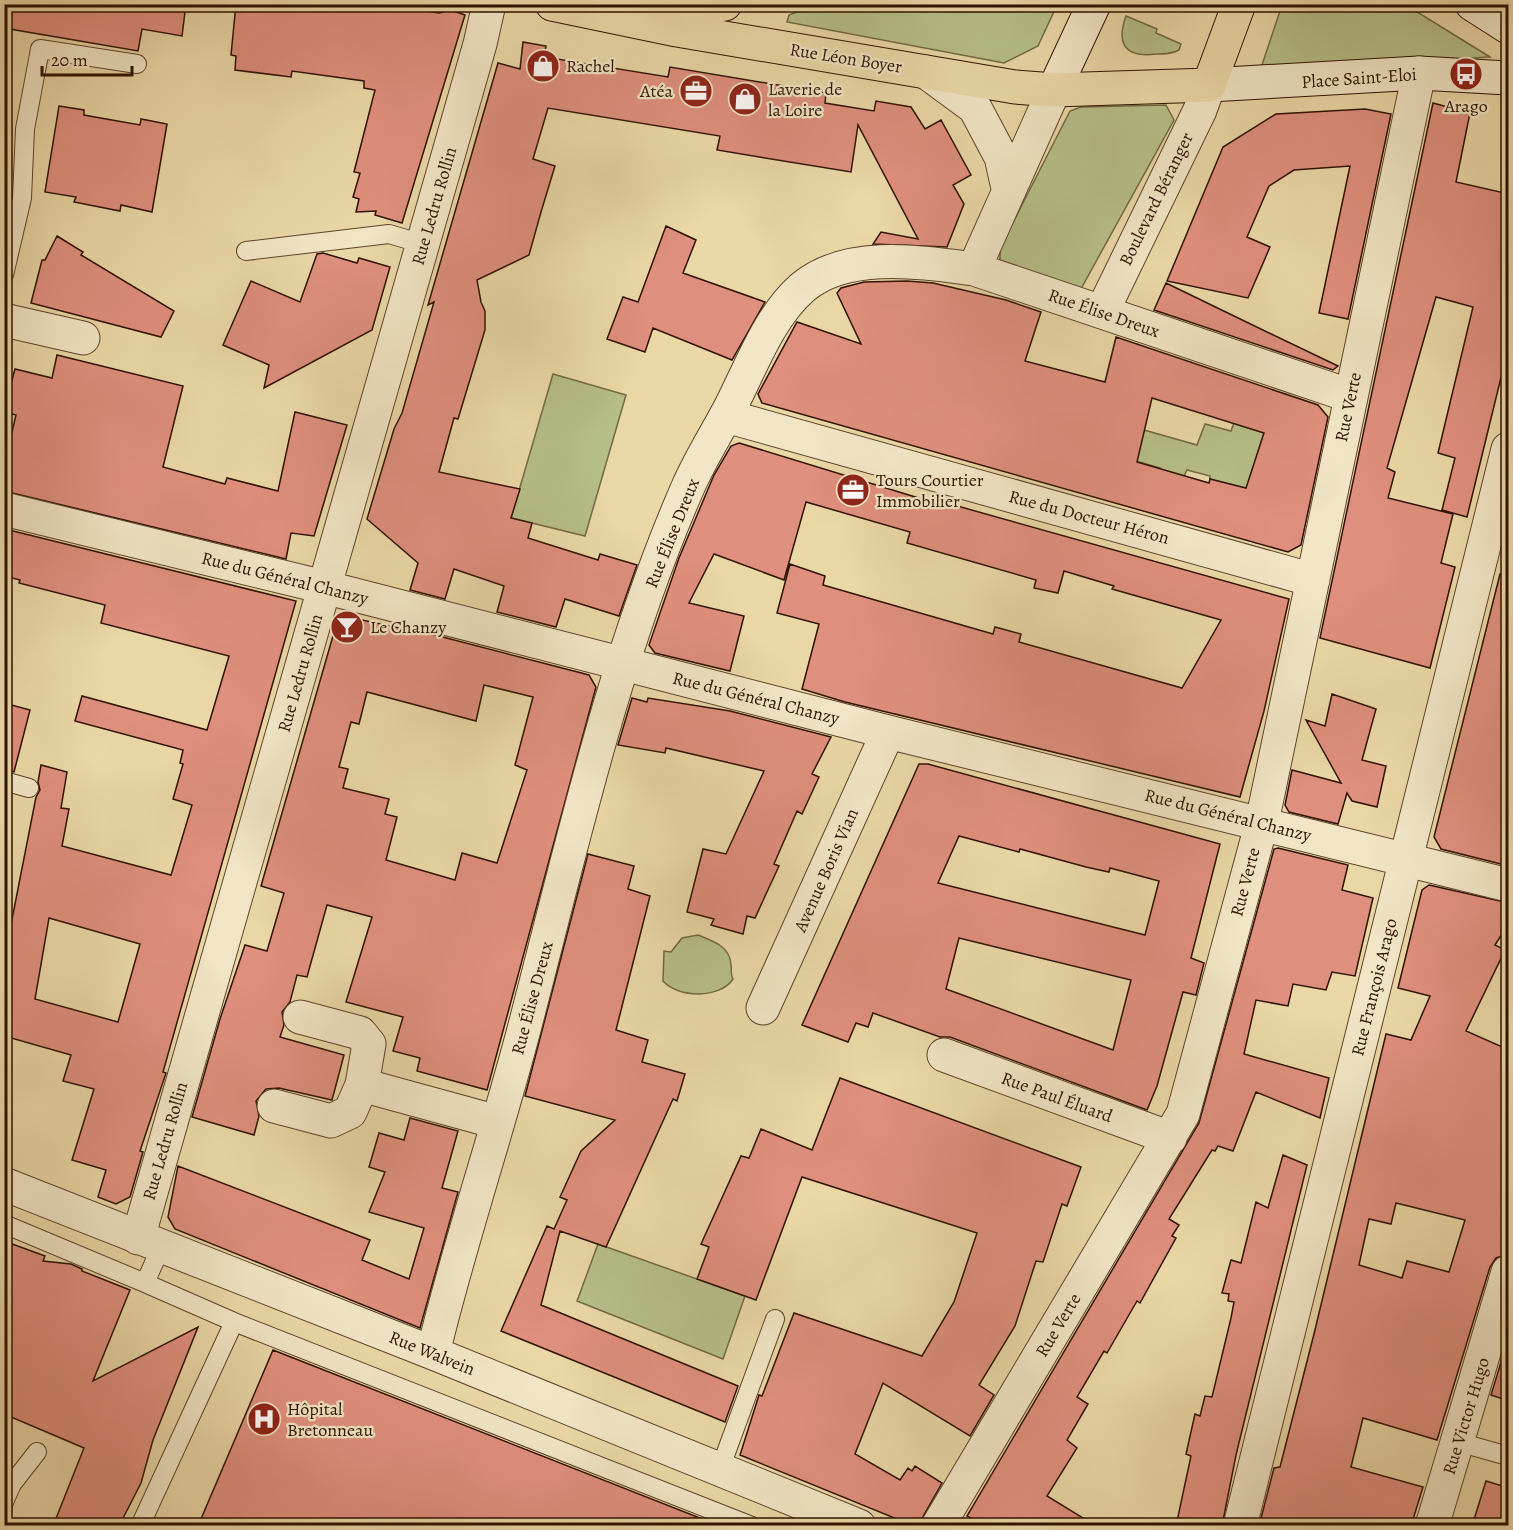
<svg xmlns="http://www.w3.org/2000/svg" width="1513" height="1530" font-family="Alegreya,serif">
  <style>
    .green { fill: #b6be87; stroke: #726844; stroke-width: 1.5 }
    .building { fill: #df8f7d; stroke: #2f1100; stroke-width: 1.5; fill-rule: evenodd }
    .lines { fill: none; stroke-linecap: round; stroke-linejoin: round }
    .lane-casing { stroke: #5e422a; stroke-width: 20 }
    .street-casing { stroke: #5e422a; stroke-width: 35 }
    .secondary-casing { stroke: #2f1100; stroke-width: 35 }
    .primary-casing { stroke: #2f1100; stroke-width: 35 }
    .lane { stroke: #f1e5c5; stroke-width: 18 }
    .street { stroke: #f1e5c5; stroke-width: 33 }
    .secondary { stroke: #f1e5c5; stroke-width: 33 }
    .primary { stroke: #ead7a6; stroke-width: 33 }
    .labels { text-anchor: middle; stroke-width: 4.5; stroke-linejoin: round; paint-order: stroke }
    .street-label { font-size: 18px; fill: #2f1100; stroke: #f1e5c5 }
    .poi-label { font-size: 18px; fill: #2f1100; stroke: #f1e5c5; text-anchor: start }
  </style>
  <rect width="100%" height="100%" fill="#ead7a6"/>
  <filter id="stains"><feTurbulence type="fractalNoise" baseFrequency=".00333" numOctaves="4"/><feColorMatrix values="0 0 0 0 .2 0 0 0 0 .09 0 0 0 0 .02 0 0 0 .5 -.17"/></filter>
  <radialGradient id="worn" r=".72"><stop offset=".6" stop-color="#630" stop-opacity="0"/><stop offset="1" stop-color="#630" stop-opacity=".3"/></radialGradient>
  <path class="green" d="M814,5v-1l243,1 -19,41 -34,17 -217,-41 2,-7z
    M1282,5h124l84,52 -230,14z
    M1126,16l31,13 -1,4 25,11 -2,6c-7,4 -15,4 -23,4 -31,4 -40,-10 -30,-38z
    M1166,105l8,15 -97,176 -77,-29v-19l70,-137 11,-4z
    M553,374l73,21 -41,141 -74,-18z
    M1234,423l30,10 -9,29 27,44 -72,-27v-3l-23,-6 -3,6 -26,3 2,-11 -24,-7 8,-31 53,15 8,-21 26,7z
    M698,935c15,6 32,11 33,30 1,7 -1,9 2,14 -13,20 -55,19 -70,2l1,-30 7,1 11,-14z
    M598,1244l147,52 -22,63 -146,-58z"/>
  <path class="building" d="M4,4h182l-4,32 -40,-7 -4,22 -134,-23z
    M236,4h147l56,9 12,-3 14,5 -63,208 -27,-8 1,-4 -20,1 3,-13 -6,-2 7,-24 -6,-1 21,-82 -11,-2v-7l-72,-10 -1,6 -56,-7 1,-14 -5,-1z
    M523,42l23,4 -2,11 124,20 2,-10 156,26 -1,10 49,8 2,-10 35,6 14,22 16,-9 30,55 -18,10 11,19 -17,43 -74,-3 8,-12 37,7 -60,-114 -7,47 -134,-22 3,-14 -172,-28 -15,51 22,7 -14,46 -12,43 -52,25 4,22 4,9v19l-27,89 -4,-1 -15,54 81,17 -9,29 21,5 -4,15 70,22 2,-6 37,11 -18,51 -54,-17 -9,28 -59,-15 7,-26 -50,-17 -9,30 -35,-9 8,-27 -51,-44 27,-90 8,-16 32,-111 -6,3 70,-242 22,6z
    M1433,103l37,10 -14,69 53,12v168l-4,-1 -38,156 -25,-7 13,-52 -17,-5 35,-146 -37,-10 -49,171 8,4 -7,26 65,16 -12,49 14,4 -25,101 -110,-30z
    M59,106l25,4v5l56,10 1,-6 26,5 -15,88 -31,-7 -1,6 -46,-9 2,-5 -31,-5z
    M1365,109l26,5 -43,205 -29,-6 31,-147 -56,4 -25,16 -22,51 23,10 -22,51 -81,-17 56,-134 53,-33z
    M666,226l30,14 -13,33 82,29 -33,58 -79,-32 -8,24 -38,-13 16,-42 15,5z
    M57,236l26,16 -2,3 93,56 -13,26 -130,-34 11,-43h3z
    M323,253l34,10 2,-5 31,9 -18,63 -108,58 5,-23 -46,-20 28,-64 49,21 17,-48z
    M907,281l26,2 73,17 35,12 -16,49 80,21 11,-45 202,68 10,12 -27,128 -13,7 -526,-149 -4,-9 39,-72 64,22 -24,-51 4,-5 23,-6zM1152,398l112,35 -18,55 -36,-9 -1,4 -72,-21z
    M1166,283l101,49 71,34 -5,4 -179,-60z
    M57,355l126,31 -20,81 62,17 2,-6 51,13 17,-79 52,13 -33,111 -23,-3 -5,26 -282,-68v-26l12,-50 -12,-3v-2l11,-41 37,9z
    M739,443l196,60 1,-3 353,99 -25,112 -24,86 -395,-95 -43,-13 17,-65 -42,-11 13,-49 35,12 -2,9 170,49 2,-7 26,7 -2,8 163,46 39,-68 -109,-31 2,-3 -50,-15 -6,22 -24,-5 2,-8 -129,-37 3,-11 -104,-30 -22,78 -70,-26 -25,49 55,13 -14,55 -75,-18 -6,-8 30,-87 35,-83 17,-29z
    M9,530l287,71 -133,471 3,1 -26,78 3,1 -13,45 -14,7 -18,-7 8,-27 -34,-10 22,-71 -31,-8 8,-26 -67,-19v-76l32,-163 4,-7 -2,-8 3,-17 26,7 -6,36 8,1 -7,37 109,29 21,-70 -19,-6 10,-35 -3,-1 3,-13 -108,-29 7,-25 125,34 22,-74 -128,-33 4,-18 -86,-22 1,-3 -16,-4v-27zM49,918l91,26 -22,78 -83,-23z
    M1500,574l9,1v159l-4,19h4v113l-68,-17 -7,-12z
    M339,615l60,13 1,-2 189,49 7,12 -109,403 -70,-19 3,-13 -27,-7 10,-34 -57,-15 26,-85 -45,-12 -20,72 -10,-2 -7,27 -8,10 2,13 -4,12 64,18 -12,45 -53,-12 -13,1 -10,12 3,15 -5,19 -62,-18 28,-98 25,-74 22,6 17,-58 -23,-7zM484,685l49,12 -18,68 12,5 -30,93 -35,-10 -7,27 -69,-20 11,-43 -12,-3 4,-15 -46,-11 5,-19 -9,-2 12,-45 8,2 8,-32 109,29z
    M1332,694l44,15 -14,51 24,6 -9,41 -25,-6 -5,-8 -9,31 -49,-12 -4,-7 7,-35 49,13 -35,-63 19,6z
    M632,698l15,4 1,-4 82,13 101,26 -19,37 7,3 -17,37 -5,-3 -23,53 5,2 -24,52 -8,-2 -4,18 -32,-9 3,-6 -27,-7 16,-63 23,5 38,-83 -98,-23 -1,5 -47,-8z
    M4,703l26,7 -16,62 -10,-2z
    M919,764h9l292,80 -29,114 13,5 -8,32 -13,-3 -26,94 -10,24 -197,-73h-10l-67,-24 -5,14 -12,-4 -8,19 -46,-17zM959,836l60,16 1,-3 66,18 23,5 1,-4 49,13 -14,54 -207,-52zM959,938l172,42 -18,70 -167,-61z
    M1278,848l70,17 -6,25 31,8 -18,78 -23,-4 -6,18 -33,-6 -5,22 -32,-6 -12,54 85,24 -9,40 -64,-26 -23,59 -15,-5 -3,5 -3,-1 -43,69 10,6 -7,11 4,2 -36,65 -3,-2 -30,52 -3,-2 -27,46 11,7 -21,36 10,8 -30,48 49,30h-112l-17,-10 232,-393 75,-274z
    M588,854l46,12 -6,23 22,7 -34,134 32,10 -6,22 43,12 -8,27 -4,-2 -67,148 -46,-16 -19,74 197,81 -13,36 -224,-91 46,-105 7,3 13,-29 -7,-3 21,-46 34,-31 -90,-24z
    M1429,885l80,18v20l-14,22 10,5 -39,81 43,19v204l-13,4 -6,9 -53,173 -74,-22 -12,49 72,20 -12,39h-152l15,-58 6,-1 34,-133 72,-300 25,6 19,-44 -32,-8 24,-98zM1396,1203l69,17 -16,52 -42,-11 -5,17 -43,-13 10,-46 22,5z
    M840,1078l241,89 -14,39 -5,-2 -19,58 -7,-1 -21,65 -36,59 15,10 -24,41 -87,-53 -28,71 45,26 8,-12 4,3 3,-5 27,17 -21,37 -12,4 -169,-69 19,-60 3,1 32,-83 128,43 32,-54 23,-69 -175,-56 -46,123 -59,-21 12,-32 -8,-3 40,-88 8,2 12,-29 51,21z
    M410,1118l48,13 -16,57 16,4 -38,136 -245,-99 -7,-12 10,-51 192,74 -8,20 47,19 15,-51 -55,-16 16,-40 -16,-5 10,-34 25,7z
    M1283,1155l24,10 -71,290 -14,71h-46l15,-70 -5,-2 9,-40 5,2 5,-20 7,1 19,-79 3,-16 -6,-1 1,-7 -7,-1 9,-33 10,3 15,-61 12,6z
    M4,1241l41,15 -2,5 28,3 11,5v2l48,19 -37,91 105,-54 -45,113 -12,43 -22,43h-66l31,-78 -80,-34z
    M1509,1336v65l-18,-6z
    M273,1350l447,176h-522z
    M1486,1481l23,7v38h-37z"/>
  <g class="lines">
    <defs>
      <path id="lane" d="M246,251l143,-17 34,10
        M4,275l18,-77 3,-69 15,-80 97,15
        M4,781l25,7
        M4,1224l141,59
        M161,1247l-16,36 89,39 518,204
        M1458,1442l50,14
        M720,1469l55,-150
        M4,1502l8,-18 25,-32
        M140,1526l94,-204"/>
      <path id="street" d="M926,72l49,36 26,49 7,31
        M974,269l80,-179
        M1102,312l98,-202 9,-25
        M4,320l79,18
        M726,416l587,164
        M4,509l320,78 564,145 620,153
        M763,1008l125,-276
        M944,1055l226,83
        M362,1085l135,37
        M274,1106l57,15 19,-9 12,-27 7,-41 -9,-11 -60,-16
        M4,1184l429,169 426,173
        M138,1238l342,-1194 9,-40
        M433,1353c28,-116 67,-228 96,-343 45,-173 87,-359 159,-523 12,-28 29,-54 43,-81 20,-39 38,-89 71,-118 44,-38 119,-26 172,-19l377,127
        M938,1526l245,-412 79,-292 157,-749
        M1240,1526l268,-1077
        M1432,1526l76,-254"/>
      <path id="secondary" d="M1472,4l36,23
        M1209,85l210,-12 89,5
        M1054,90l40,-86"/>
      <path id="primary" d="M552,4l125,26 338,57 39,3 155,-5 30,-81
        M655,20l70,-16"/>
    </defs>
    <use href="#lane" class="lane-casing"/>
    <use href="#street" class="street-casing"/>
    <use href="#secondary" class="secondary-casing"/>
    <use href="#primary" class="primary-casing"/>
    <use href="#lane" class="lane"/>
    <use href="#street" class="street"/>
    <use href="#secondary" class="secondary"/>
    <use href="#primary" class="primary"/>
  </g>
  <defs>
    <symbol id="shop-disc" viewBox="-11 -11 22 22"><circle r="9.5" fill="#8f2418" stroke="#f1e5c5"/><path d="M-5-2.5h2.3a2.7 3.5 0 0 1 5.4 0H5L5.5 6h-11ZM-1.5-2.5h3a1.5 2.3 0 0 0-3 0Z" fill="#fff"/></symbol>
    <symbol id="bus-disc" viewBox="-11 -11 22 22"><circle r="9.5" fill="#8f2418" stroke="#f1e5c5"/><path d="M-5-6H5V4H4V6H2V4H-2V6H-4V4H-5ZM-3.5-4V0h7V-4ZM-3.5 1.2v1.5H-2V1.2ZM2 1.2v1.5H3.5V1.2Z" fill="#fff"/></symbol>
    <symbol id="office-disc" viewBox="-11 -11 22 22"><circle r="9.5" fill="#8f2418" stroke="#f1e5c5"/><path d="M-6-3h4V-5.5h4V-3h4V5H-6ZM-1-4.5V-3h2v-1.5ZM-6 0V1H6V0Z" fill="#fff"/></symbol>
    <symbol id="bar-disc" viewBox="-11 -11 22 22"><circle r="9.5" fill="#8f2418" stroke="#f1e5c5"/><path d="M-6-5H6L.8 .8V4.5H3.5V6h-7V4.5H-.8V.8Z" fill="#fff"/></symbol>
    <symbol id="hospital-disc" viewBox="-11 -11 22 22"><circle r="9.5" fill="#8f2418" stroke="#f1e5c5"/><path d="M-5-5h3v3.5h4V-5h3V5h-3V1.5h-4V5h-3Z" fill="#fff"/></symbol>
  </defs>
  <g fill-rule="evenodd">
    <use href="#shop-disc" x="524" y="47" width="38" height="38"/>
    <use href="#bus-disc" x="1447" y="55" width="38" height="38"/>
    <use href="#office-disc" x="677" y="72" width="38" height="38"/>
    <use href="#shop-disc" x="726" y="80" width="38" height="38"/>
    <use href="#office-disc" x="834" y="471" width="38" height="38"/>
    <use href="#bar-disc" x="328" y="608" width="38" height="38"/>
    <use href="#hospital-disc" x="245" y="1400" width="38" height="38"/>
  </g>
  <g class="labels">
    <g class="street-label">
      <text transform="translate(846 58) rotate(9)" y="6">Rue Léon Boyer</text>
      <text transform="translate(1359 78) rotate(-4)" y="6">Place Saint-Eloi</text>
      <text transform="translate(1156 199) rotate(-64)" y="6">Boulevard Béranger</text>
      <text transform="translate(434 206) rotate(-74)" y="6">Rue Ledru Rollin</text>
      <text transform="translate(1104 313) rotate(19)" y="6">Rue Élise Dreux</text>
      <text transform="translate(1348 407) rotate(-78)" y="6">Rue Verte</text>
      <text transform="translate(1089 517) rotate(15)" y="6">Rue du Docteur Héron</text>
      <text transform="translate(672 533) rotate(-68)" y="6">Rue Élise Dreux</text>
      <text transform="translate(285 578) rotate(14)" y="6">Rue du Général Chanzy</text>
      <text transform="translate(300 673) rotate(-74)" y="6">Rue Ledru Rollin</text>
      <text transform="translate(756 698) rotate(14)" y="6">Rue du Général Chanzy</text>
      <text transform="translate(1228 815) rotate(14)" y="6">Rue du Général Chanzy</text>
      <text transform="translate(826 870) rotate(-66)" y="6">Avenue Boris Vian</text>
      <text transform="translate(1245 882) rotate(-75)" y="6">Rue Verte</text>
      <text transform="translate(1374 987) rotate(-76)" y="6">Rue François Arago</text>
      <text transform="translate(532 998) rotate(-75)" y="6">Rue Élise Dreux</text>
      <text transform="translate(1057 1097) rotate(20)" y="6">Rue Paul Éluard</text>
      <text transform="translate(165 1141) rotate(-74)" y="6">Rue Ledru Rollin</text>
      <text transform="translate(1058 1325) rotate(-59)" y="6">Rue Verte</text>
      <text transform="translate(432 1353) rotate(22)" y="6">Rue Walvein</text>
      <text transform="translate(1466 1416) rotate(-73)" y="6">Rue Victor Hugo</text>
    </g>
    <g class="poi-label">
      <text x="566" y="72">Rachel</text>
      <text x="768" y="95">Laverie de<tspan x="768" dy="21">la Loire</tspan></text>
      <text x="673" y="97" text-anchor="end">Atéa</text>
      <text x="1466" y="112" text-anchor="middle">Arago</text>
      <text x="876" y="486">Tours Courtier<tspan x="876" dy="21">Immobilier</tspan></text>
      <text x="370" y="633">Le Chanzy</text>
      <text x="287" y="1415">Hôpital<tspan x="287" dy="21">Bretonneau</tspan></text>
    </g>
  </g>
  <rect width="1513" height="1530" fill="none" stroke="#ead7a6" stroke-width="24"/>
  <rect x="6" y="6" width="1501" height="1518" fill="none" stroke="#2f1100" stroke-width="3"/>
  <rect x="12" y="12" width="1489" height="1506" fill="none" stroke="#2f1100" stroke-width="1.5"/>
  <path d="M42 66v9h90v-9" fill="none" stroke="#2f1100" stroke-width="3"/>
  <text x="51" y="66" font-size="18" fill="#2f1100" stroke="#f1e5c5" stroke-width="4.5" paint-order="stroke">20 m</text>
  <rect width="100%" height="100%" filter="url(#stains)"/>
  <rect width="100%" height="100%" fill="url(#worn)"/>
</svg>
